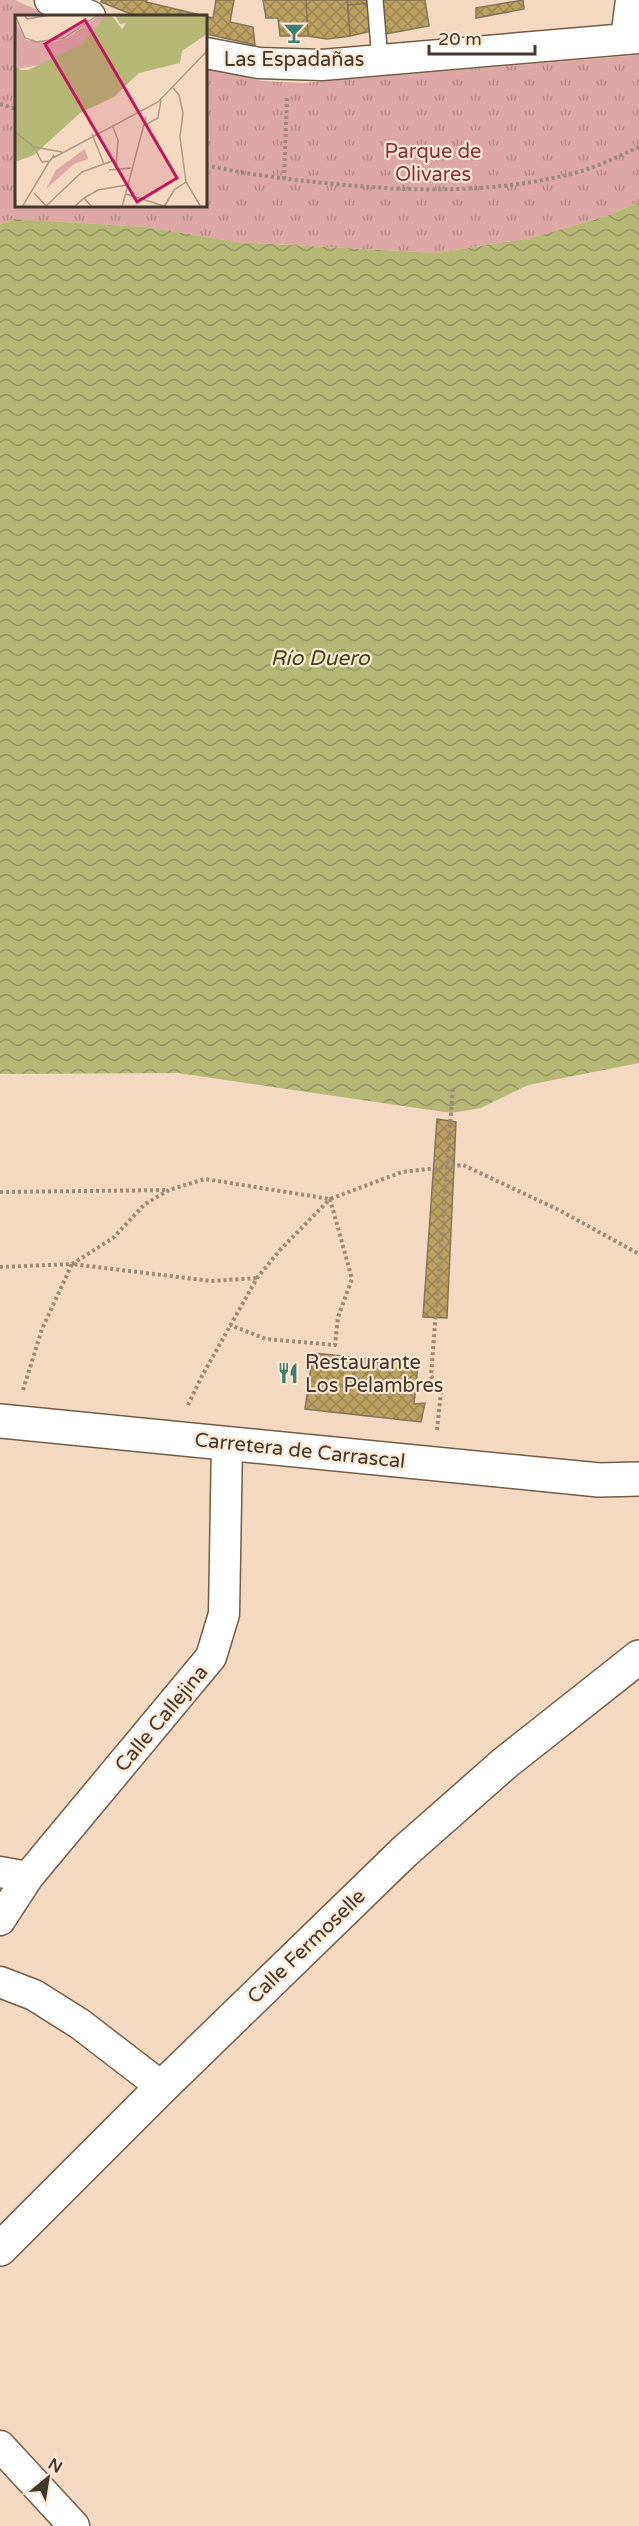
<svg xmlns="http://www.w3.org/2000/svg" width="639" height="2526" font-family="'Varela Round',sans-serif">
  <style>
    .grass { fill: url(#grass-tufts) }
    .water { fill: url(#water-waves) }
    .building { fill: url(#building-cross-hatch); stroke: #81765a; stroke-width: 1.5 }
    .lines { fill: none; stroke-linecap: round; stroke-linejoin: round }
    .lane-casing { stroke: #725c47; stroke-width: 18 }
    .street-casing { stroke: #725c47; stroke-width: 33 }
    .secondary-casing { stroke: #725c47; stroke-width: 36 }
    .path { stroke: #9c8978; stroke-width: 4; stroke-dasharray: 3 3; stroke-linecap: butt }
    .lane { stroke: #fff; stroke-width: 15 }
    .street { stroke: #fff; stroke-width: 30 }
    .secondary { stroke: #fff; stroke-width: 33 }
    .labels { text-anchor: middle; stroke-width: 4.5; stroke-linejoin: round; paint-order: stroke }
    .poi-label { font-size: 20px; fill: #41372d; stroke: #fce8d4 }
    .park-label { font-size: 20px; fill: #883136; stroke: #fce8d4 }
    .street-label { font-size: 20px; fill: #41372d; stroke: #fce8d4 }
    .water-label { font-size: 21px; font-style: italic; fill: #42440f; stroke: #fce8d4 }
    .inset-road { fill: none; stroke: #ac9886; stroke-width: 1.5 }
    .view { fill: #c2185b; fill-opacity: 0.15; stroke: #c2185b; stroke-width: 3 }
    .inset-edge { fill: none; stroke: #41372d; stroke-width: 3 }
  </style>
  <defs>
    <pattern id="grass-tufts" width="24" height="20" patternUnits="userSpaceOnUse" patternTransform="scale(1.5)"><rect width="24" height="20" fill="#dca7a5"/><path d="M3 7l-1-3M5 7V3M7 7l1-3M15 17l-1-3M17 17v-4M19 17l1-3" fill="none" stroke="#b48987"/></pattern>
    <pattern id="water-waves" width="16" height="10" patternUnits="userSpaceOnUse" patternTransform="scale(1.5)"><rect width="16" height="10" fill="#b4b874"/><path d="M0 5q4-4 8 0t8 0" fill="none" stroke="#949660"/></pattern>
    <pattern id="building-cross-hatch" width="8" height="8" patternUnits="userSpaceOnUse" patternTransform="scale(1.5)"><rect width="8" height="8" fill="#bca261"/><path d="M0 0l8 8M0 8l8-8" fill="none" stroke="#9a8550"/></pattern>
  </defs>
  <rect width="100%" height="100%" fill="#f3d9c1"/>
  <path class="grass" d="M0,0h15l35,16h-34v190h190v-139l56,14 41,2 336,-28v147l-32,14 -76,22 -94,15 -201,-11 -89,-15 -133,-8 -14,5z"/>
  <path class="water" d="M639,202v861l-111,22 -47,23 -30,5 -273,-40 -178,1v-850l14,-5 133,8 89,15 201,11 94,-15 76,-22z"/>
  <path class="building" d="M102,0h45l-1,2 67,16 3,-18h18l-4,22 23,5 2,18 -49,-11v-18h-70l-35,-14z
    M263,0h43l2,36h-28l-2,-18h-12z
    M306,0h41l3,36 -23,3 -19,-3z
    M347,0h21v3l-20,2z
    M383,0h42l4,26 -44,8z
    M523,0l1,9 -48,9v-10z
    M368,3l4,28 -22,5 -2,-31z
    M437,1119l19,3 -9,196 -24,-1z
    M313,1353l105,11 -4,40 11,-1 -4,19 -116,-13z"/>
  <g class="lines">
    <defs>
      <path id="lane" d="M375,0l5,60"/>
      <path id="street" d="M50,0l40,16
        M626,39l5,-39
        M206,53l53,10 63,2 317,-27
        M0,1872l28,5
        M0,1920l28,-43 183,-220 13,-43 3,-171
        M0,1982l34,13 46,29 82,63
        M0,2446l74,80"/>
      <path id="secondary" d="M0,1421l599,59 40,-1
        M0,2249l162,-162 242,-235 101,-89 134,-106"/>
    </defs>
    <use href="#lane" class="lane-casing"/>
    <use href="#street" class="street-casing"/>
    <use href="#secondary" class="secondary-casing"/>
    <path class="path" d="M0,104l16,5
      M206,165c43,10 86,15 130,19 79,8 158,9 235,-10 24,-6 46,-17 68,-27
      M284,179l3,-83
      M0,1192l167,-2
      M0,1267l72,-3 41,-26 32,-34 24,-14 36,-11 125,20 72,-27 61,-7 96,45 80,44
      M23,1390l19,-61 30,-65 139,17 46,-3
      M188,1405l14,-29 55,-98 23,-28 50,-51 22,80 -14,38 -3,28 -69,-6 -36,-14
      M437,1430l4,-38 -10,-16 22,-289"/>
    <use href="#lane" class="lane"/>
    <use href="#street" class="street"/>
    <use href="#secondary" class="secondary"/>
  </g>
  <defs>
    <symbol id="bar-bare" viewBox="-9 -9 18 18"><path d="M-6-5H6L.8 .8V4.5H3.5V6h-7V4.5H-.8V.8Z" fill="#3b7f73" stroke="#fce8d4" stroke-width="2.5" paint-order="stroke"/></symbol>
    <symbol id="restaurant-bare" viewBox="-9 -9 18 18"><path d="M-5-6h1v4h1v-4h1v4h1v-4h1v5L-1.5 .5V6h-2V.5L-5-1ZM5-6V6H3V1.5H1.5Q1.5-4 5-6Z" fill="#3b7f73" stroke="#fce8d4" stroke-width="2.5" paint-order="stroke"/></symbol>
  </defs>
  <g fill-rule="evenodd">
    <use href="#bar-bare" x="279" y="18" width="30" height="30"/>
    <use href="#restaurant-bare" x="273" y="1358" width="30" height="30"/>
  </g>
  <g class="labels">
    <g class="poi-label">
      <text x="294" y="66">Las Espadañas</text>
      <text x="305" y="1369" text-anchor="start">Restaurante<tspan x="305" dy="23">Los Pelambres</tspan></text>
    </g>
    <g class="park-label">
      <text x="433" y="158">Parque de<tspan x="433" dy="23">Olivares</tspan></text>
    </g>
    <g class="street-label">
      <text transform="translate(300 1450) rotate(6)" y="7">Carretera de Carrascal</text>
      <text transform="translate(161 1718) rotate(-50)" y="7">Calle Callejina</text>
      <text transform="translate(306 1946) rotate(-44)" y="7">Calle Fermoselle</text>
    </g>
    <g class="water-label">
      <text x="320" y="665">Río Duero</text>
    </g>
  </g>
  <g transform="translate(15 15)">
    <rect width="192" height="192" fill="#f3d9c1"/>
    <path d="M85,0h6l-24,29 -38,20 -27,5 -2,-48 11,19 22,3 19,-5zM70,134l3,10 -14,5 -28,25 10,-19z" fill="#dca7a5"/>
    <path d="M91,0h5l11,14 4,-6 -6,1 -5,-9h92v19l-25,17 -2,12 -41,10 -25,24 -34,16 -46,42 -19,7v-96l5,4h8l54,-26z" fill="#b4b874"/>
    <path class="inset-road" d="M0,0l10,23 12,4 27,-4 34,-23M9,0l3,4 24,-4M158,73l6,7 4,18 -3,24 6,45 15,25M130,110l13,-7 3,-18M98,112l5,13 -2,28M0,117l19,15 28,5M77,119l12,30M19,132l8,15 8,-1 4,-6M38,143l105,-56 49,-51M94,155l22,-2M19,178l13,14M111,179l38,12M69,183l14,-8 28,-5M31,191l36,-34 33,-12M7,192l27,-45M59,192l10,-9 8,9M107,192l24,-90M149,192l10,-17 12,-8"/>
    <path class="view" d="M70,5l92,158 -40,24 -92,-158z"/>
    <rect width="192" height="192" class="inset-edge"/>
  </g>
  <g transform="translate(48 2478) rotate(30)" stroke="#fce8d4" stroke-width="4.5" paint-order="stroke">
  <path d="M0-4.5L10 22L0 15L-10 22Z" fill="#41372d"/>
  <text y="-9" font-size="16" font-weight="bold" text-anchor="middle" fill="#41372d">N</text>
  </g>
  <path d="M429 45v9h106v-9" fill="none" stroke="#41372d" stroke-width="3"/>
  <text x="438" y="45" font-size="18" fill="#41372d" stroke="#fce8d4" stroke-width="4.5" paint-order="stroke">20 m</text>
</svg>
